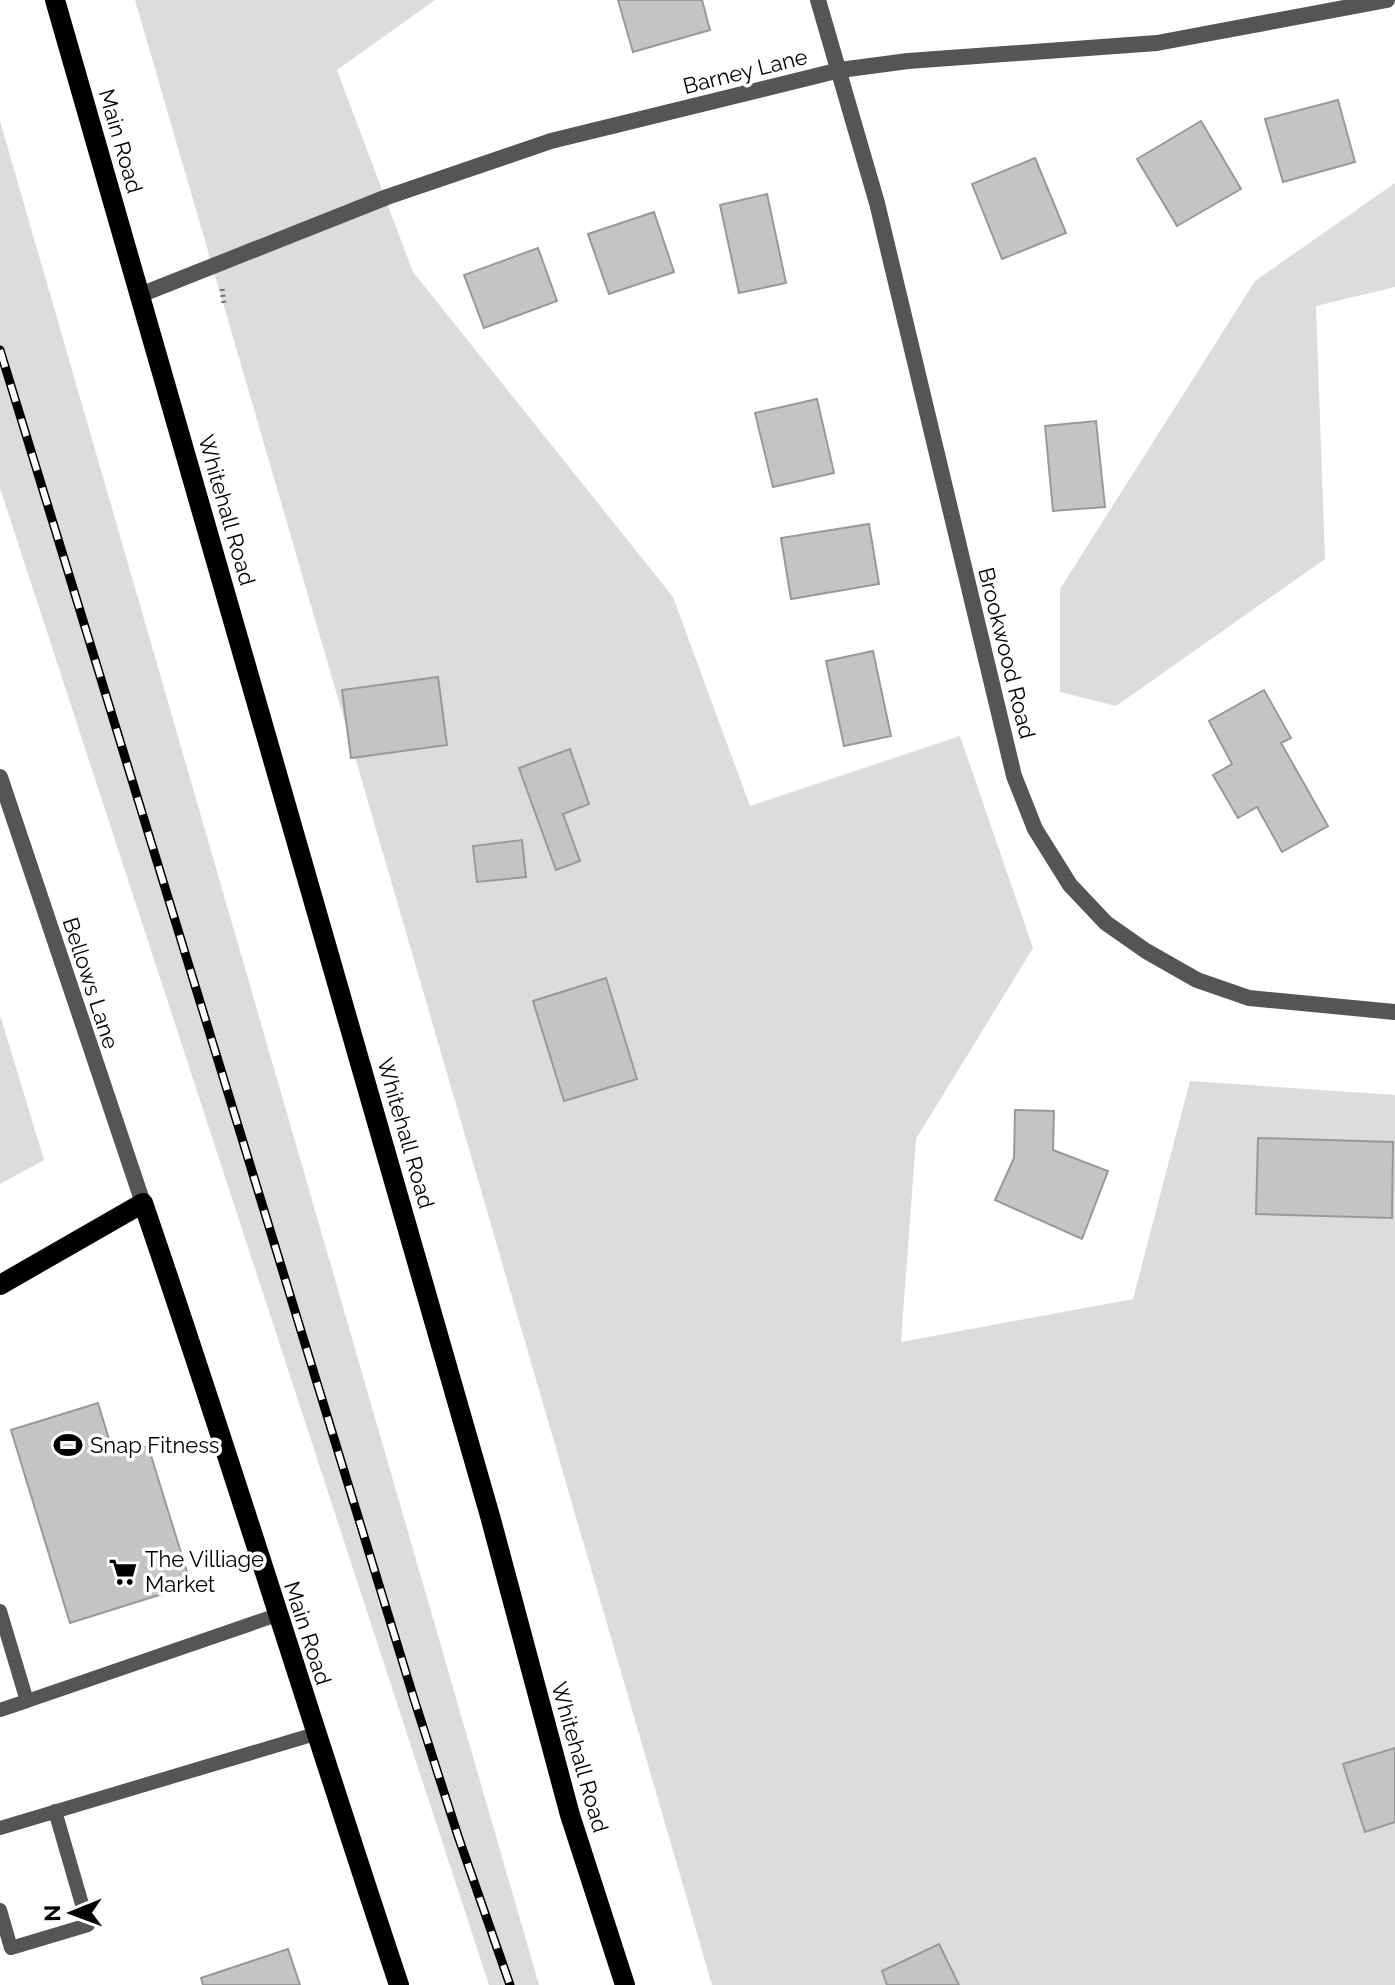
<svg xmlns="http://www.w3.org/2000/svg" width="1395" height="1985" font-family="Raleway,sans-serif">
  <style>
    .green { fill: #dcdcdc }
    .building { fill: #c4c4c4; stroke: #999; stroke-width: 2 }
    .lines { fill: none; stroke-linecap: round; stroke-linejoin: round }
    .path { stroke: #777; stroke-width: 5; stroke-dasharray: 2 4; stroke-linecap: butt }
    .service { stroke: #555; stroke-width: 14 }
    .minor { stroke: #555; stroke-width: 16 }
    .primary { stroke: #000; stroke-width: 20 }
    .rail-casing { stroke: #000; stroke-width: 9 }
    .rail { stroke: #fff; stroke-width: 6; stroke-dasharray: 18; stroke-linecap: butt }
    .labels { text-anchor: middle; stroke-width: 7; stroke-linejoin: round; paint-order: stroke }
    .street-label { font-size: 22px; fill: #000; stroke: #fff }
    .poi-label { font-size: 22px; fill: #000; stroke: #fff; text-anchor: start }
  </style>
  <rect width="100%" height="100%" fill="#fff"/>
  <path class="green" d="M135,0h300l-98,70 76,202 260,325 77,209 210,-70 73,212 -117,191 -15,203 232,-43 57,-218 205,14v890h-683z
    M0,121l539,1864h-50l-489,-1497z
    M1395,183v104l-79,19 9,253 -209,147 -56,-14v-103l195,-308z
    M0,1015l44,145 -44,24z"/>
  <path class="building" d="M618,0h84l8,30 -77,22z
    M1338,100l17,62 -72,20 -18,-63z
    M1201,121l40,68 -64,37 -40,-67z
    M1035,158l31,75 -64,26 -30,-75z
    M767,194l19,89 -47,10 -19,-88z
    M654,212l20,60 -65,22 -21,-60z
    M538,248l19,53 -73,27 -20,-53z
    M817,399l17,74 -61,14 -18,-74z
    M1096,421l9,86 -52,4 -8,-85z
    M869,524l10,60 -88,15 -10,-61z
    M873,651l18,85 -47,10 -18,-85z
    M438,677l9,68 -96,13 -9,-68z
    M1264,690l27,48 -10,5 47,83 -46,26 -25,-45 -19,11 -25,-43 19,-11 -23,-43z
    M570,749l19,55 -26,10 17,47 -24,9 -37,-102z
    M522,840l4,37 -49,5 -4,-36z
    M606,978l31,101 -73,22 -31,-100z
    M1015,1110l39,1 -1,39 55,21 -26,68 -87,-39 19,-42z
    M1258,1138l135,4 -1,76 -136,-4z
    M98,1403l16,53 34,-10 43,139 -121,38 -59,-193z
    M1395,1748v74l-30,10 -22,-68z
    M939,1944l20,41h-72l-5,-14z
    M288,1949l12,36h-97l-2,-7z"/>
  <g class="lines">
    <path class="path" d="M222,289l2,15"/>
    <path class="service" d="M0,1611l27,90 250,-86
      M0,1710l27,-9
      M0,1828l315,-94
      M0,1910l11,38 77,-23 -33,-114"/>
    <path class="minor" d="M818,0l59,203 137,573 21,53 35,56 36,38 40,28 51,29 52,18 146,14
      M140,295l247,-98 164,-56 289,-71 68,-9 249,-18 230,-43
      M0,777l143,426"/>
    <path class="primary" d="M55,0l435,1516 80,299 55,170
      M0,1285l143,-82c89,259 169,522 256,782"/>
    <defs>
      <path id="rail" d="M0,350l414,1349 44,137 52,149"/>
    </defs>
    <use href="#rail" class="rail-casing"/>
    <use href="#rail" class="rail"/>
  </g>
  <defs>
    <symbol id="stadium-bare" viewBox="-9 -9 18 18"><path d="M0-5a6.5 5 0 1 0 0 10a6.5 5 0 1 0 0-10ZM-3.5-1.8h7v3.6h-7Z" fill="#000" stroke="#fff" stroke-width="2.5" paint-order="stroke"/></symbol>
    <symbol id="supermarket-bare" viewBox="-9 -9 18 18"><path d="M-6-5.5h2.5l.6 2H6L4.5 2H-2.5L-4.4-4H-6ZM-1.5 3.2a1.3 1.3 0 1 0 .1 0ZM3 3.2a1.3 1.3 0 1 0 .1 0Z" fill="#000" stroke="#fff" stroke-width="2.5" paint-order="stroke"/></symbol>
  </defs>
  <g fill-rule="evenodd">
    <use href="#stadium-bare" x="48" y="1425" width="40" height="40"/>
    <use href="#supermarket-bare" x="103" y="1552" width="40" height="40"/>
  </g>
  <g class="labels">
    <g class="street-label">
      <text transform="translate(745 71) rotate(-14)" y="8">Barney Lane</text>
      <text transform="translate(121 141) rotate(74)" y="8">Main Road</text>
      <text transform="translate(227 510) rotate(74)" y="8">Whitehall Road</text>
      <text transform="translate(1007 653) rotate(76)" y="8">Brookwood Road</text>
      <text transform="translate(91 983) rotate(72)" y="8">Bellows Lane</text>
      <text transform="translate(406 1133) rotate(74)" y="8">Whitehall Road</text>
      <text transform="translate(308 1633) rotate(72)" y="8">Main Road</text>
      <text transform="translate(580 1757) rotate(74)" y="8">Whitehall Road</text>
    </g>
    <g class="poi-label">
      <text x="90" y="1453">Snap Fitness</text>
      <text x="145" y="1567">The Villiage<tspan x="145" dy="25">Market</tspan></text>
    </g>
  </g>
  <g transform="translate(72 1913) rotate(269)" stroke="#ffffff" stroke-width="6" paint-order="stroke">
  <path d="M0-6L14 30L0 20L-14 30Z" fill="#000000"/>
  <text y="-12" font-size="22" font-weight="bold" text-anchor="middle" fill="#000000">N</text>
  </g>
</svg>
